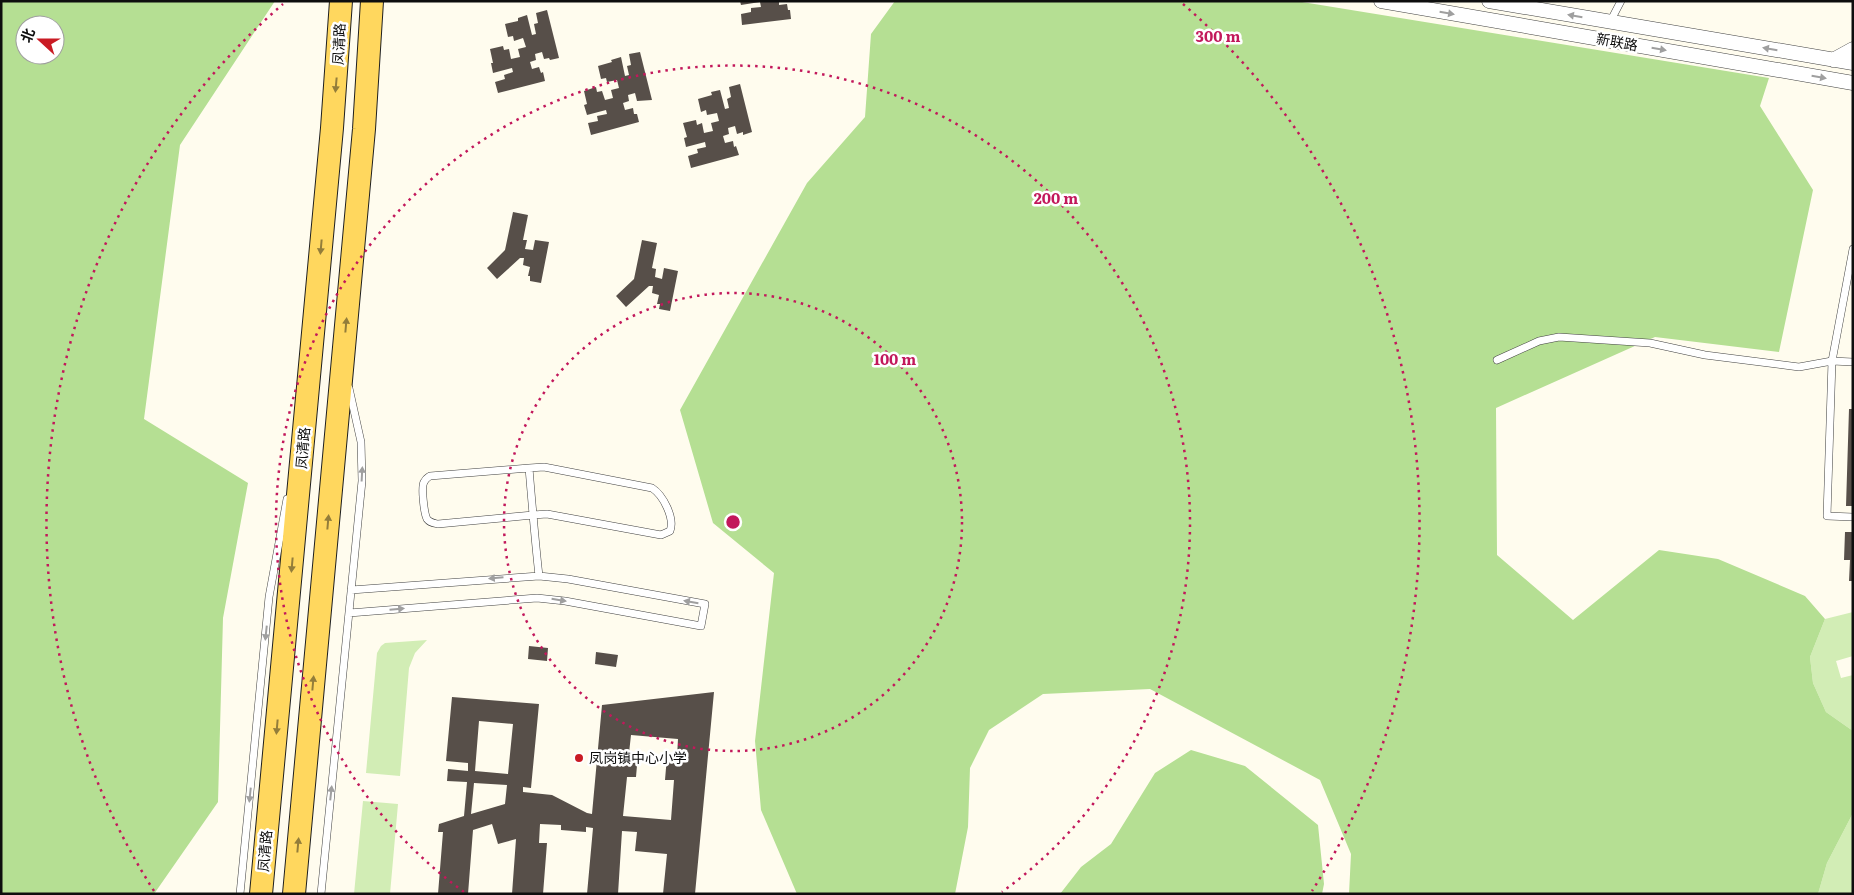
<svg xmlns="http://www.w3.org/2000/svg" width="1854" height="895" font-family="Literata,'Noto Sans SC',serif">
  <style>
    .green { fill: #d2edb5 }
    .forest { fill: #b5df93; fill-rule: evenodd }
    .building { fill: #574f49; fill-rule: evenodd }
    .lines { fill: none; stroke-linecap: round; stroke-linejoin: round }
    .service-casing { stroke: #414141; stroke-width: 8 }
    .minor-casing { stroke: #414141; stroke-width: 15 }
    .primary-casing { stroke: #1f1f1f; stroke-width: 24 }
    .service { stroke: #fff; stroke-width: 7 }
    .minor { stroke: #fff; stroke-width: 14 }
    .primary { stroke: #ffd75e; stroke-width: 22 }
    .oneway { fill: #9f9f9f }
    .oneway2 { fill: #937d3a }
    .ring { fill: none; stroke: #c2185b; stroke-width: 2.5; stroke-dasharray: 2.5 5 }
    .poi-dot { fill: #c91b24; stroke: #fff; stroke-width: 2 }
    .labels { text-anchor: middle; stroke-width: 5; stroke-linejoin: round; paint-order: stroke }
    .street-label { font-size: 14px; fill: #0e0e0e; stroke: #fff }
    .poi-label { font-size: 14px; fill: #0e0e0e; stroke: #fff; text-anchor: start }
    .centre { fill: #c2185b; stroke: #fff; stroke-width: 2.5 }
    .ring-label { font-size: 15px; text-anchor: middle; font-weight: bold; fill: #c2185b; stroke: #fff; stroke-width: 5; stroke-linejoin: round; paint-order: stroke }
  </style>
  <rect width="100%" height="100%" fill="#fffcee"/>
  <path class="green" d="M1853,612v44l-17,5 5,17 12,-3v56l-27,-19 -13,-29 -3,-26 15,-38z
    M427,640l-12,13 -6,15 -9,108 -34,-3 11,-120 4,-7 4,-3z
    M363,801l35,3 -8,90h-36z
    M1853,813v81h-35l9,-31z"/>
  <path class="forest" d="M1,1h274l-95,144 -36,274 104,64 -25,135 -5,184 -64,92h-153zM25,25h30v30h-30z
    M895,1h401l473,77 -9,28 53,84 -34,162 -124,-15 -159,71 1,147 76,65 86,-70 59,9 87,37 20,23 -15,38 3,26 13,29 27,19v82l-26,50 -9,31h-469l2,-40 -31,-74 -170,-91 -107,5 -54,36 -19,38 -2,59 -13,67h-158l-36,-84 -6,-69 19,-168 -61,-50 -33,-113 127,-227 58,-66 6,-83z
    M1191,750l54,16 73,59 6,59 -2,10h-262l21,-27 30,-23 44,-71z"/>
  <path class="building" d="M740,1h39v4l8,-1 1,6h2l1,9 -49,6 -1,-11 10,-2v-4l10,-1 -1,-5 -19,3z
    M547,10l12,48 -9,2 -1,-2 -5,1 -2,-7 -7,2 1,6 -6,2 2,7 7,-2 2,6 2,-1 2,9 -47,12 -3,-11 10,-3 -1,-4 9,-3 -1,-4 -19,5 -2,-10h2l-3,-14 13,-3 1,4 5,-1 2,10 9,-2 -2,-8 8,-2 -3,-9 -9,3 -1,-5 -5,1 -3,-13 13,-3v-3l9,-3 5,20 4,-1 -2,-10 4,-1 -2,-10z
    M640,52l12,48 -15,1 -2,-8 -7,2 1,6 -6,2 2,7 8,-2 1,6h3l2,8 -48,13 -3,-12 10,-2 -1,-5 10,-2 -1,-4 -19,5 -3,-10 3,-1 -3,-13 12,-4 1,5 5,-1 3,9 8,-2 -2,-8 8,-2 -2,-8 -10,2 -1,-4 -5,1 -3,-13 14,-4 -1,-2 10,-3 4,19 4,-1 -2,-9 4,-1 -2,-11z
    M740,84l12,48 -9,3v-3l-6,2 -2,-8 -7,2 1,6 -6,2 2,7 8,-2 1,6 2,-1 3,9 -48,13 -3,-12 10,-3 -1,-4 9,-2 -1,-5 -19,5 -2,-9 3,-1 -4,-14 13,-3 1,5 5,-2 2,10 9,-2 -2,-8 8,-2 -2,-8 -10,2 -1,-5 -5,2 -3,-13 14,-4 -1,-3 9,-2 5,19 4,-1 -2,-9 4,-2 -2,-10z
    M513,212l15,3 -5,25h4l-2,9 8,1 2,-10 14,2 -8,41 -11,-2v-5h-2l2,-9 -7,-2 1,-7h-4l-23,21 -10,-11 18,-18z
    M642,240l15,3 -5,25 4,1 -1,8 7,2 2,-11 14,3 -8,40 -11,-2 1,-5h-3l2,-9 -7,-2 1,-7h-4l-23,21 -10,-11 18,-17z
    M1849,409h4v97h-7z
    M1845,532h8v49h-4l1,-21h-6z
    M529,646l19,2 -1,13 -19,-2z
    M596,652l22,3 -2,12 -21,-3z
    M714,692l-19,202h-32l4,-40 -32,-3 2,-19 -15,-1 -4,63h-31l6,-66 -7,-1v5l-25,-2v-5l-21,-1 -1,19h8l-4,51h-31l4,-55 -18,5 -6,-20 -19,6 -5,64h-30l5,-62h-5l1,-8 25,-8 3,-34 -20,-1 1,-12 20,2v-8l-22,-2 6,-64 87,7 -8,84 -8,-1v5l29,3 35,18 5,1 10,-109zM479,721l34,3 -5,50 -33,-3zM631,735l47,4 -1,18 -10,-1 -2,24h9l-3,40 -48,-4 4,-39h9l2,-23 -9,-1zM474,783l33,2 -2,19 -34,10z"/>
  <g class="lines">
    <defs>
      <path id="service" d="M1610,22l11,-21
        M1853,249l-21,112 -5,155 26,1
        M1497,360l42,-19 20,-4 91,6 55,12 94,12 33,-6 21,1
        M529,468l15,-1 108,21c11,7 23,30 18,43l-9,4 -114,-21 -14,1 -95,9c-5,-1 -8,-1 -11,-5 -3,-6 -6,-32 -3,-37 2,-4 3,-4 6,-6l99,-8c3,36 6,72 10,108
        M349,613l188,-15 28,3 136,25 4,-22 -137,-25 -29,-3 -188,14
        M240,894l29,-297 18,-98
        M321,894l41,-413 -1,-39 -12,-54"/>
      <path id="minor" d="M1381,1l472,82
        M1489,1l364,62
        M1833,60l20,-11"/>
      <path id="primary" d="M261,894l71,-766 9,-127
        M294,894l70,-765 8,-128"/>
    </defs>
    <use href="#service" class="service-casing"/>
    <use href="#minor" class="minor-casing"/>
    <use href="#primary" class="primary-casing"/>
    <use href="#service" class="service"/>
    <use href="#minor" class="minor"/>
    <use href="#primary" class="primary"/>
  </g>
  <defs><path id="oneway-solid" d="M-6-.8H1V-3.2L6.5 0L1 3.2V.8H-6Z" transform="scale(1.25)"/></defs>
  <g class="oneway">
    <use href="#oneway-solid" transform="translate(1447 13) rotate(10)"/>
    <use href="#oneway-solid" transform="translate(1575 16) rotate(-170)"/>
    <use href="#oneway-solid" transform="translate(1659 49) rotate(10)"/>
    <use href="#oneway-solid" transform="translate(1770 49) rotate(-170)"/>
    <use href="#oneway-solid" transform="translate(1819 77) rotate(10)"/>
    <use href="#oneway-solid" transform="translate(362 474) rotate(-87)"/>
    <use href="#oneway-solid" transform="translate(496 578) rotate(175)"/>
    <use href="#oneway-solid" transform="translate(559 600) rotate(9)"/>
    <use href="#oneway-solid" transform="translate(691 602) rotate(-170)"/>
    <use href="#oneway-solid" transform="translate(397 609) rotate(-5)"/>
    <use href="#oneway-solid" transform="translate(266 633) rotate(96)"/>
    <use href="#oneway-solid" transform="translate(331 793) rotate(-84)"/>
    <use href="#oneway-solid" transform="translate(250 795) rotate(96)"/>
  </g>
  <g class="oneway2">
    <use href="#oneway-solid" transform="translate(336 85) rotate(95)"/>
    <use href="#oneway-solid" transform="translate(321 247) rotate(95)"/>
    <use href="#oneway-solid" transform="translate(346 325) rotate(-85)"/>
    <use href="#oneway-solid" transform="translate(328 522) rotate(-85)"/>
    <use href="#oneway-solid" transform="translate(292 565) rotate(95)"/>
    <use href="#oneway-solid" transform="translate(313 683) rotate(-85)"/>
    <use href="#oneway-solid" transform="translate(277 727) rotate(95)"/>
    <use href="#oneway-solid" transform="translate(298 845) rotate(-85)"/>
  </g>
  <g class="ring">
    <circle cx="733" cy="522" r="229"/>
    <path d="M464 892A457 457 0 1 1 1002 892"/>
    <path d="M154 891A686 686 0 0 1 283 4M1183 4A686 686 0 0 1 1312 891"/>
  </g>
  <circle class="poi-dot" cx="579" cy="758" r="5"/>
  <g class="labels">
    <g class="street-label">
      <text transform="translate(1617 42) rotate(10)" y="5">新联路</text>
      <text transform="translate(339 44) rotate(-87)" y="5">凤清路</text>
      <text transform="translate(303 448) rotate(-85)" y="5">凤清路</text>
      <text transform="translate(265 851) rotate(-85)" y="5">凤清路</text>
    </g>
    <g class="poi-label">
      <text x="589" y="763">凤岗镇中心小学</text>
    </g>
  </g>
  <circle cx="733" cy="522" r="8" class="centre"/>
  <g class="ring-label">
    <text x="1218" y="42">300 m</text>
    <text x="1056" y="204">200 m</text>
    <text x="895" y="365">100 m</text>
  </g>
  <rect width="1854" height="895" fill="none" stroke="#0e0e0e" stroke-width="5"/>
  <g transform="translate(40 40) rotate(291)"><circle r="24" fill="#ffffff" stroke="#9f9f9f"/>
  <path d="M0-4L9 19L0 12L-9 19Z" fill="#c91b24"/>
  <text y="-8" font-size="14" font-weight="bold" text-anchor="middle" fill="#0e0e0e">北</text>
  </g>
</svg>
